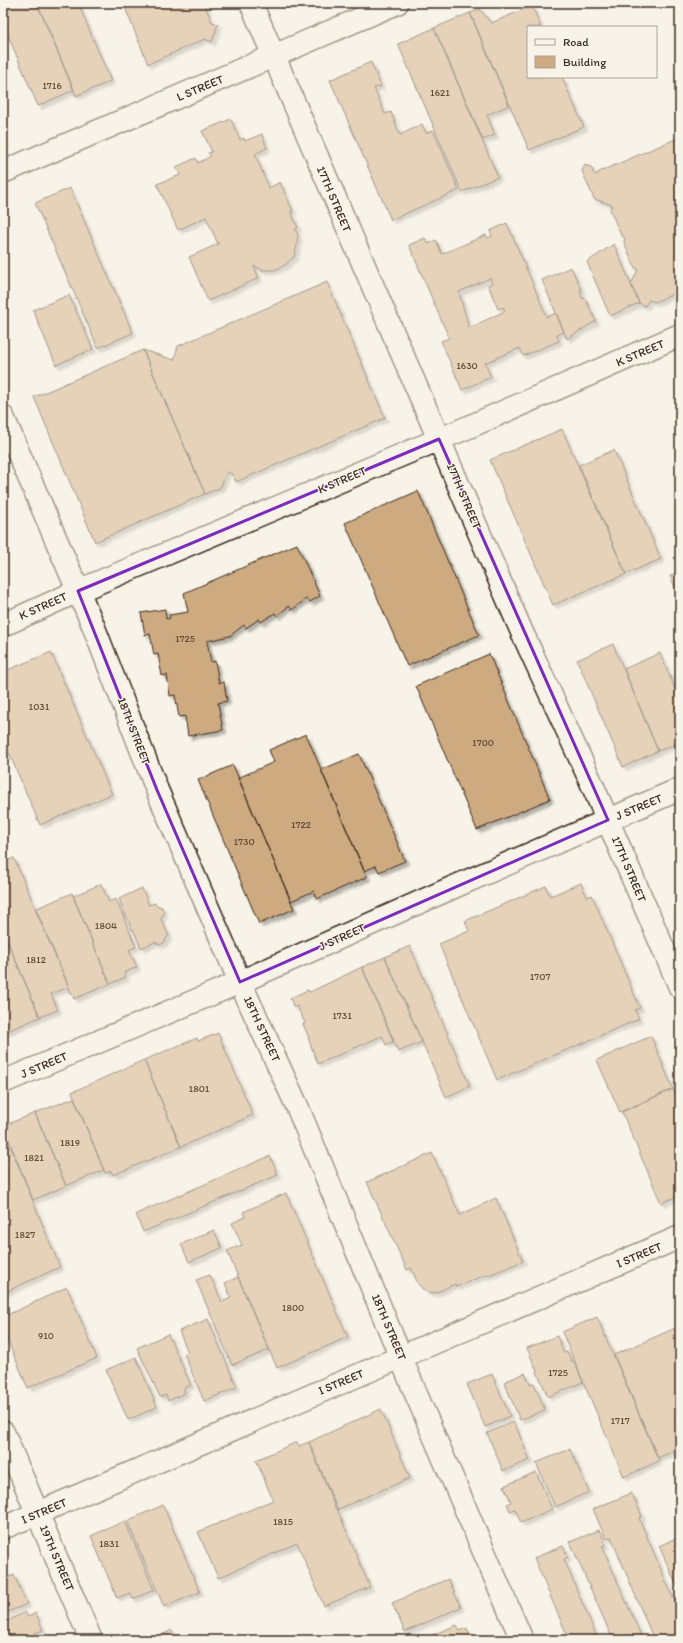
<svg xmlns="http://www.w3.org/2000/svg" width="683" height="1643" font-family="Itim,sans-serif">
  <style>
    .building { fill: #ceaa80; stroke: #3b2a1e; fill-rule: evenodd; filter: url(#shadow) }
    .lines { fill: none; stroke-linecap: round; stroke-linejoin: round }
    .street-casing { stroke: #3b2a1e; stroke-width: 25 }
    .secondary-casing { stroke: #3b2a1e; stroke-width: 25 }
    .street { stroke: #f7f3e8; stroke-width: 22 }
    .secondary { stroke: #f7f3e8; stroke-width: 22 }
    .marked { fill: none; stroke: #7b2cbf; stroke-width: 3; stroke-linejoin: round }
    .labels { text-anchor: middle; stroke-width: 3; stroke-linejoin: round; paint-order: stroke }
    .number-label { font-size: 10px; fill: #604a36 }
    .street-label { font-size: 12px; fill: #3b2a1e; stroke: #f7f3e8 }
  </style>
  <defs>
    <filter id="shadow"><feDropShadow dx="3.5" dy="3.5" stdDeviation="1" flood-color="#0004"/></filter>
  </defs>
  <rect width="100%" height="100%" fill="#f7f3e8"/>
  <filter id="ink" filterUnits="userSpaceOnUse"><feTurbulence type="fractalNoise" baseFrequency=".025" numOctaves="2"/><feDisplacementMap in="SourceGraphic" scale="8" xChannelSelector="R" yChannelSelector="G"/><feConvolveMatrix kernelMatrix="1 2 1 2 8 2 1 2 1" color-interpolation-filters="sRGB"/></filter>
  <g filter="url(#ink)">
    <path class="building" d="M3,3h34l37,87 -36,16 -35,-82z
      M37,3h41l33,78 -35,15z
      M129,3h75l8,19 6,2 -6,18 -7,-3 -57,25 -24,-59z
      M532,6l9,21h-13v50h34l22,50 -55,23 -59,-137 10,-4 11,14z
      M470,13l39,92 -22,10 8,20 -12,5 -49,-112z
      M434,28l64,149 -36,15 -64,-148z
      M371,62l10,24 -7,2 11,26 6,-2 9,23 22,-11 4,9 7,-3 26,60 -68,30 -61,-140z
      M231,119l9,21 4,-2 1,3 17,-7 5,14 -12,6 14,34 11,-6 13,29h-2l7,17 -3,1 3,6 -1,11 -3,11 -9,8 -10,5h-13l-8,-4 5,12 -51,23 -19,-44 29,-13 -12,-27 -28,13 -21,-46 23,-9 -4,-8 20,-9 2,5 13,-7 -3,-3 4,-1 -10,-21z
      M680,137v154l-25,11 -6,-2 -4,6 -6,-3 -8,-18 7,-16 -3,-1 -11,-26 1,-4 -4,-3 -11,-25 2,-5 -18,-6 -12,-28 3,-6 6,2 3,7 3,1 2,-3z
      M70,188l63,145 -35,15 -63,-145z
      M507,223l40,94 9,-4 8,19 -7,3 2,6 -36,15 -3,-8 -35,15 6,14 -29,13 -21,-49 8,-3 -40,-93 16,-7 3,6 8,-4 6,14 44,-19 2,3 4,-2 -2,-5zM490,278l2,5 -4,2 10,24 5,-2 2,4 -36,17 -10,-36z
      M614,244l25,59 -29,13 -23,-54z
      M571,267l11,24h-2l3,8 2,-1 11,23 -29,18 -25,-59z
      M327,282l58,136 -149,64 -4,-8 -5,-2 -7,16 -15,6 -62,-144 31,10 4,-14z
      M69,295l24,54 -37,16 -23,-55z
      M143,350l62,144 -110,48 -61,-145z
      M562,429l64,145 -73,31 -63,-145z
      M614,450l47,109 -35,15 -47,-109z
      M418,491l61,144 -72,31 -62,-143z
      M297,544l23,52 -10,6 -4,-3 -14,11 -3,-4 -12,10 -2,-3 -14,9 -2,-3 -13,9 -2,-3 -14,11 -23,5 4,21 4,-1 4,22 5,-1 3,19 -9,2 5,27 -35,6 -3,-20 -6,1 -4,-22 -5,1 -3,-21 -5,1 -4,-22 -4,1 -4,-21 -5,1 -4,-22 24,-4 1,10 4,-1 -1,-3 19,-3 -4,-19z
      M680,572v27l-10,-23z
      M613,644l45,107 -35,16 -46,-107z
      M51,652l61,142 -72,31 -37,-86v-67z
      M660,653l20,47v42l-22,9 -34,-82z
      M489,654l61,145 -73,31 -61,-144z
      M306,734l61,143 -50,22 -3,-8 -23,10 -53,-123 36,-16 -5,-12z
      M359,754l46,107 -26,11 -3,-6 -12,5 -43,-101z
      M233,765l61,144 -35,15 -61,-144z
      M14,858l55,129 -18,7 7,16 -18,7 -37,-86v-69z
      M581,883l6,14 5,-2 48,113 -5,2 4,9 -142,61 -58,-136 30,-13 -4,-10 81,-35 4,10z
      M101,884l8,18 7,-3 20,48 -7,3 8,17 -13,6 2,4 -16,7 -37,-88z
      M142,888l7,17 6,-2 1,2 6,2 2,6 -3,6 8,17 -2,1 -2,5 -5,3 -5,-3 -14,6 -8,-19 -1,1 -13,-31z
      M72,893l38,91 -36,15 -39,-90z
      M3,931l37,86 -37,16z
      M410,946l60,140 -24,11 -61,-140z
      M385,957l37,85 -24,10 -36,-85z
      M362,967l32,74 -8,4 -4,-9 -64,28 -10,-26h1l-6,-14 2,-1 -8,-17 -3,2 -4,-10 18,-8 2,2z
      M218,1033l35,82 -72,32 -37,-87 53,-22 1,3z
      M651,1036l22,53 -53,23 -23,-52z
      M144,1060l37,87 -68,28 -2,-4 -6,2 -33,-81z
      M673,1089l7,16v90l-19,8 -39,-91z
      M74,1098l30,72 -38,16 -31,-73z
      M35,1113l31,73 -33,14 -30,-74z
      M3,1128l57,139 -57,26z
      M432,1153l28,62 36,-17 27,63 -36,15v-2l-31,13 -1,-3 -20,9 -10,-2 -7,-7 -7,-16 -4,2 -40,-88z
      M270,1156l8,19 -135,57 -7,-18z
      M286,1193l62,144 -71,31 -50,-117 15,-6 -10,-22 13,-6 -2,-5z
      M214,1230l8,18 -33,14 -8,-18z
      M210,1275l12,27 9,-4 -6,-15 13,-6 31,73 -37,15 -36,-85z
      M67,1287l30,71 -69,30 -25,-58v-13z
      M597,1317l62,144 -35,16 -62,-145z
      M208,1319l29,68 -33,14 -20,-47 4,-2 -9,-21z
      M680,1326v122l-22,10 -44,-103z
      M168,1334l23,51 -7,3 1,5 -17,8 -2,-6 -6,2 -23,-49z
      M557,1336l7,17 4,-1 4,10 2,-1 9,21 -35,15 -21,-49z
      M136,1357l21,50 -29,13 -22,-50z
      M525,1373l5,11 4,-1 11,27 -25,10 -16,-38z
      M492,1374l18,42 -25,11 -18,-43z
      M381,1409l29,69 -74,32 -27,-68z
      M514,1422l16,38 -27,11 -16,-38z
      M297,1442l2,4 10,-4 61,145 -46,19 -27,-63 -79,35 -20,-46 75,-32 -17,-40z
      M570,1449l19,43 -34,15 -19,-44z
      M536,1472l16,37 -31,14 -6,-14 -5,2 -3,-7 4,-2 -7,-16z
      M632,1493l10,23 -3,2 41,96v26h-26l-43,-103 -5,2 -13,-30z
      M163,1505l37,87 -36,15 -37,-86z
      M125,1521l29,69 -21,9 -3,-6 -13,5 -26,-62z
      M599,1530l7,15 -4,1 41,94h-30l-43,-98z
      M680,1536v57l-21,-47z
      M563,1546l5,11 -4,2 34,81h-29l-35,-82z
      M14,1575l13,29 -24,10v-35z
      M448,1579l13,28 -56,25 -13,-29z
      M25,1612l3,5 8,-4 7,17 -8,3 3,7h-35v-17z
      M457,1625l3,6 7,-3 5,12h-52z
      M172,1630l5,10h-26z"/>
    <g class="lines">
      <defs>
        <path id="street" d="M251,3l270,627 70,152 89,205
          M3,417l90,208 64,165 83,192 57,124 119,288 106,246
          M3,625l75,-34 393,-165 209,-91"/>
        <path id="secondary" d="M3,172l394,-169
          M3,1082l237,-100 216,-96 224,-97
          M3,1432l88,208
          M3,1528l677,-291"/>
      </defs>
      <use href="#street" class="street-casing"/>
      <use href="#secondary" class="secondary-casing"/>
      <use href="#street" class="street"/>
      <use href="#secondary" class="secondary"/>
    </g>
  </g>
  <path d="M0 0H683V1643H0ZM439,439l169,381 -368,162 -83,-192 -79,-199z" fill="#f7f3e8" fill-opacity=".55" fill-rule="evenodd"/>
  <path class="marked" d="M439,439l169,381 -368,162 -83,-192 -79,-199z"/>
  <g class="labels">
    <g class="number-label">
      <text x="52" y="89">1716</text>
      <text x="440" y="96">1621</text>
      <text x="467" y="369">1630</text>
      <text x="185" y="642">1725</text>
      <text x="39" y="710">1031</text>
      <text x="483" y="746">1700</text>
      <text x="301" y="828">1722</text>
      <text x="244" y="845">1730</text>
      <text x="106" y="929">1804</text>
      <text x="36" y="963">1812</text>
      <text x="540" y="980">1707</text>
      <text x="342" y="1019">1731</text>
      <text x="199" y="1092">1801</text>
      <text x="70" y="1146">1819</text>
      <text x="34" y="1161">1821</text>
      <text x="25" y="1238">1827</text>
      <text x="293" y="1311">1800</text>
      <text x="46" y="1339">910</text>
      <text x="558" y="1376">1725</text>
      <text x="620" y="1424">1717</text>
      <text x="283" y="1525">1815</text>
      <text x="109" y="1547">1831</text>
    </g>
    <g class="street-label">
      <text transform="translate(200 88) rotate(-23)" y="4">L STREET</text>
      <text transform="translate(334 199) rotate(67)" y="4">17TH STREET</text>
      <text transform="translate(640 353) rotate(-23)" y="4">K STREET</text>
      <text transform="translate(342 480) rotate(-23)" y="4">K STREET</text>
      <text transform="translate(464 496) rotate(67)" y="4">17TH STREET</text>
      <text transform="translate(43 606) rotate(-24)" y="4">K STREET</text>
      <text transform="translate(134 731) rotate(69)" y="4">18TH STREET</text>
      <text transform="translate(639 807) rotate(-23)" y="4">J STREET</text>
      <text transform="translate(629 869) rotate(67)" y="4">17TH STREET</text>
      <text transform="translate(342 937) rotate(-24)" y="4">J STREET</text>
      <text transform="translate(262 1029) rotate(65)" y="4">18TH STREET</text>
      <text transform="translate(44 1065) rotate(-23)" y="4">J STREET</text>
      <text transform="translate(639 1255) rotate(-23)" y="4">I STREET</text>
      <text transform="translate(389 1327) rotate(67)" y="4">18TH STREET</text>
      <text transform="translate(341 1382) rotate(-23)" y="4">I STREET</text>
      <text transform="translate(44 1511) rotate(-23)" y="4">I STREET</text>
      <text transform="translate(57 1558) rotate(67)" y="4">19TH STREET</text>
    </g>
  </g>
  <rect width="683" height="1643" fill="none" stroke="#f7f3e8" stroke-width="16"/>
  <rect x="8" y="8" width="667" height="1627" fill="none" stroke="#3b2a1e" stroke-width="1.5" filter="url(#ink)"/>
  <rect x="527" y="26" width="130" height="52" fill="#f7f3e8" stroke="#aca397"/>
  <rect x="535" y="39" width="20" height="6" fill="#f7f3e8" stroke="#aca397"/>
  <text x="563" y="46" font-size="12" fill="#3b2a1e">Road</text>
  <rect x="535" y="56" width="20" height="12" fill="#ceaa80" stroke="#aca397"/>
  <text x="563" y="66" font-size="12" fill="#3b2a1e">Building</text>
</svg>
